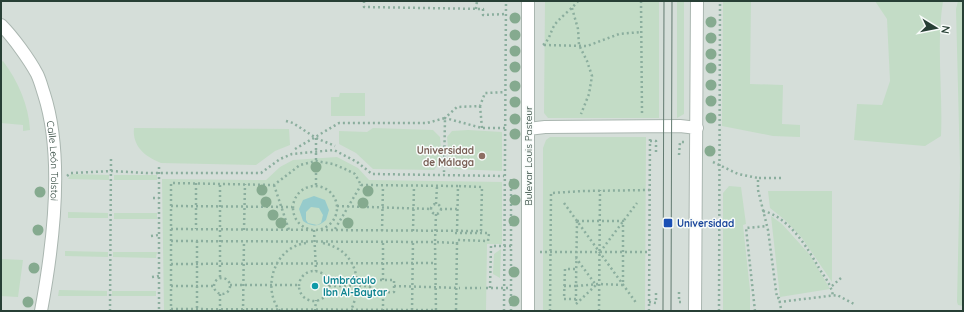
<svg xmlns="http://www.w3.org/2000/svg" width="964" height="312" font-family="Quicksand,sans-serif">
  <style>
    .built { fill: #d5ded9 }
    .green { fill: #c3dcc6 }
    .water { fill: #96cbcc; fill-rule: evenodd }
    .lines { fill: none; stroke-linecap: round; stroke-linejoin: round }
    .minor-casing { stroke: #aab6b0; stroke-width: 14 }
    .tertiary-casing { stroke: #aab6b0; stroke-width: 14 }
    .path { stroke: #8bae9e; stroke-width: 2.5; stroke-dasharray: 2 3; stroke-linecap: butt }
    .minor { stroke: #fff; stroke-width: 12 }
    .tertiary { stroke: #fff; stroke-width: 12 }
    .tram { stroke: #627a70; stroke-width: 1 }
    .tree { fill: #85aa8f }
    .education-dot { fill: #8d6e63; stroke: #f7fbf9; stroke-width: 1.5 }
    .transit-dot { fill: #1a4fb4; stroke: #f7fbf9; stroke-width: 1.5 }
    .culture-dot { fill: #0f9aa8; stroke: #f7fbf9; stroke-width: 1.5 }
    .labels { text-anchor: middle; stroke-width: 3; stroke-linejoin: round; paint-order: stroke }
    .education-label { font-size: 10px; font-weight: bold; fill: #785e54; stroke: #f7fbf9; text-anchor: end }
    .street-label { font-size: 10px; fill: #273f35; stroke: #f7fbf9 }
    .transit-label { font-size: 10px; font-weight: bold; fill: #164399; stroke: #f7fbf9; text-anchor: start }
    .culture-label { font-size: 10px; font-weight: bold; fill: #0d838f; stroke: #f7fbf9; text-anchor: start }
  </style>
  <rect width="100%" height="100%" fill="#e7eeea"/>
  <path class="built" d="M1,1h962v310h-962z"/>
  <path class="green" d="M545,1h114v117h-111l-4,-5z
    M677,1h7v113l-7,4z
    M723,1h28l-1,83 33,1 -1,39 18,1v12l-27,-1 -51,-10z
    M875,1h68c-7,44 0,90 -2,135l-16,10 -71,-6 3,-36 25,1 8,-24 -3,-62z
    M958,1h5v305l-5,-1 -1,-3 3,-134 -4,-159z
    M3,61c15,20 26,45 27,69l-7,1v-6l-22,-2v-61z
    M340,93h25v23h-34v-19h8z
    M134,128l155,1 1,16 -15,6 -19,14 -95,-2c-16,-6 -29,-17 -27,-35z
    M373,128l60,2 7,7 2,23 -8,10 -61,-1 -17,-16 -17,-9v-13l28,1z
    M468,130l34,2v39l-47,-2 -5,-2 -3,-30 5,-6z
    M550,137h96l-1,174h-102v-163l3,-8z
    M337,157l21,11 11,12 133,2v62h-15l-1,67h-322l-2,-132 104,1 14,-13 13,-7z
    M71,174l38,1v5l-41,-1z
    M114,175h43v5h-43z
    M729,186l12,1 5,37 -3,1 7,65v21h-27v-118z
    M768,191h64v91l-30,-44 -17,-18 -15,-12z
    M68,212l40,1v5h-40z
    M114,213h43v6h-43z
    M771,216l11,8 28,31 20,34 -50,8z
    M501,249l-1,29 -7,-4 1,-20z
    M65,251l43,1v5l-43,-1z
    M113,252h44l-1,6 -43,-1z
    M1,259l22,1 -5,37 -17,-1z
    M59,290l48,1v5h-49z
    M112,291h44v5h-44z"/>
  <path class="water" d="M314,196l11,4 4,10 -3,10c-7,7 -14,7 -23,1l-4,-12 4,-9zM311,207l8,1 4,7 -2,8 -4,2 -9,-2 -2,-3v-8z"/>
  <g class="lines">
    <defs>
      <g id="minor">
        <path id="s1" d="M1,25c12,12 28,34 36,49 3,6 5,14 7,20 20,62 9,153 -3,217"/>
      </g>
      <path id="tertiary" d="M528,1v310
        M528,129l17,-2 135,-1 17,2
        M695,311l2,-310"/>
    </defs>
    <use href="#minor" class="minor-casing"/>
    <use href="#tertiary" class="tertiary-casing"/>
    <path class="path" d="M364,1v6l119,2v6l23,-1
      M641,1l1,113
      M572,8l6,21 1,16 8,16 5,15 -3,18 -8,20
      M476,9l1,-8
      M543,45c7,-6 7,-12 11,-19 3,-6 19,-18 24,-25
      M544,45l43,1 32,-12 22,-2
      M480,106l2,22
      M286,121l7,2 23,15 19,8
      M505,128h-23l-37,-10 12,-11 23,-1 5,-13 20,-1
      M316,138v47
      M650,141h6v13
      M295,149l44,-26h88l18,-5 -1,54
      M679,155l1,-13h4
      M713,162l25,12 20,4
      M159,167v144
      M67,176l4,-3 40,-2 36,2h114l19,-14 12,-5 42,-4 23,12 15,12 132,2
      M781,178h-23v12l10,40 9,68h2l2,11
      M196,183v46
      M274,185l15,45
      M361,185l97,1 -1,45
      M293 208a22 22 0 1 1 44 0a22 22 0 1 1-44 0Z
      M153,198h6
      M564,203l73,101
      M436,204l1,-18
      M431 209a5 5 0 1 1 10 0a5 5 0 1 1-10 0Z
      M171,206l121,1
      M337,206l94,3
      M440,209h17
      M763,211c26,6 44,36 56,57 6,10 12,16 14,28
      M436,214l-1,28 22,1 -1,68
      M577,221h46v64l-24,-1 -23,2z
      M171,229l310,2 1,-44 -24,-1
      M335,229l26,-44
      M244,230l1,-46
      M314,230l2,41
      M382,231l1,-45
      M413,231l1,-45
      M455,233h34l-1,8 -31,-1v3
      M151,236l8,-1
      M171,241l264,1 1,69
      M197,241v70
      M323,243c33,7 41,39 28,67
      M540,252h109
      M600,252l37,-49
      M171,264l264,-1
      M299 286a15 15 0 1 1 30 0a15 15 0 1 1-30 0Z
      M152,277l7,-1
      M220,277v-93
      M214 286a8 8 0 1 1 16 0a8 8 0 1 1-16 0Z
      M370,280h24v12l-24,1z
      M383,280v-38
      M230,285h69
      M171,286h43
      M329,286h41
      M394,286l66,2
      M564,286h12v18l20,-19 -20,-27
      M832,286l9,-8
      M465,288h16
      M486,288h25
      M490,288l1,-42h20
      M679,292v10h3
      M576,299h-12l1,-30h11
      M649,302l7,1v-11
      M779,302l58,-7 17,9
      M171,309l265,1
      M412,310l1,-68
      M110,311l1,-153
      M171,311v-128l103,2 26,-20 16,-4 17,3 12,5 10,5 6,11
      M220,311v-17
      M243,311l1,-70
      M280,311c-19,-24 -5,-64 26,-68
      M315,311l1,-11
      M383,311v-18
      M504,311l2,-310
      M511,311v-133
      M550,311l1,-118 33,-2 66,-1
      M599,311l1,-121
      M649,311l1,-173
      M719,311l1,-310
      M755,311l-9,-83 21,-2"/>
    <use href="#minor" class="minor"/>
    <use href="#tertiary" class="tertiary"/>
    <path class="tram" d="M663,311l1,-310
      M671,311l1,-310"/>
  </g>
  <g class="tree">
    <circle cx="515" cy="18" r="5.5"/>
    <circle cx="711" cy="22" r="5.5"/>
    <circle cx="515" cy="35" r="5.5"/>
    <circle cx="711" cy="38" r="5.5"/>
    <circle cx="515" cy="51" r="5.5"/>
    <circle cx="711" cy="54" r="5.5"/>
    <circle cx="515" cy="67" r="5.5"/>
    <circle cx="711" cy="68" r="5.5"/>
    <circle cx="711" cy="85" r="5.5"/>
    <circle cx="515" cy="86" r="5.5"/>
    <circle cx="711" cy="101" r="5.5"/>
    <circle cx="515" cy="102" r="5.5"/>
    <circle cx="711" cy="118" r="5.5"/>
    <circle cx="515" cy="119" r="5.5"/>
    <circle cx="515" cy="134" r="5.5"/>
    <circle cx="710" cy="151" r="5.5"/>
    <circle cx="316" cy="167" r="5.5"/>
    <circle cx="514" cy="184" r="5.5"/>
    <circle cx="262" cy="190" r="5.5"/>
    <circle cx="368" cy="191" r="5.5"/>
    <circle cx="40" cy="192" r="5.5"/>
    <circle cx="515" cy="200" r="5.5"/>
    <circle cx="266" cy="202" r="5.5"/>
    <circle cx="363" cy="203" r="5.5"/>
    <circle cx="273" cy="215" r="5.5"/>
    <circle cx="514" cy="221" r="5.5"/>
    <circle cx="281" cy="223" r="5.5"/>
    <circle cx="348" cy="223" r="5.5"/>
    <circle cx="38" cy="230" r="5.5"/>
    <circle cx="34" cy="268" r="5.5"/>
    <circle cx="514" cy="272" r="5.5"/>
    <circle cx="514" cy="301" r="5.5"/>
    <circle cx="28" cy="302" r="5.5"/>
  </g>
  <circle class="education-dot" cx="482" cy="156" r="4"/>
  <rect class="transit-dot" x="663" y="218" width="10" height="10" rx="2"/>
  <circle class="culture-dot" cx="315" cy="286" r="4"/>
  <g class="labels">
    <g class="education-label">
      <text x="474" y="154">Universidad<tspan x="474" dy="12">de Málaga</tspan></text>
    </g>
    <g class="street-label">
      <text transform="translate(528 156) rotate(-90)" y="4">Bulevar Louis Pasteur</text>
      <text dy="4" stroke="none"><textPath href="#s1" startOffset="150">Calle León Tolstoi</textPath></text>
    </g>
    <g class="transit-label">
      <text x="677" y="227">Universidad</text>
    </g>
    <g class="culture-label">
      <text x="323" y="284">Umbráculo<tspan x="323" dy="12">Ibn Al-Baytar</tspan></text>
    </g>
  </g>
  <rect width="964" height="312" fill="none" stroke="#273f35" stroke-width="4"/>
  <g transform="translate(936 28) rotate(100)" stroke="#f7fbf9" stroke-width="3" paint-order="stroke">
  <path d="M0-3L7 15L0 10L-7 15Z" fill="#273f35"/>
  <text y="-6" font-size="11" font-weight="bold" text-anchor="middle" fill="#273f35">N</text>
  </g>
</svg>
